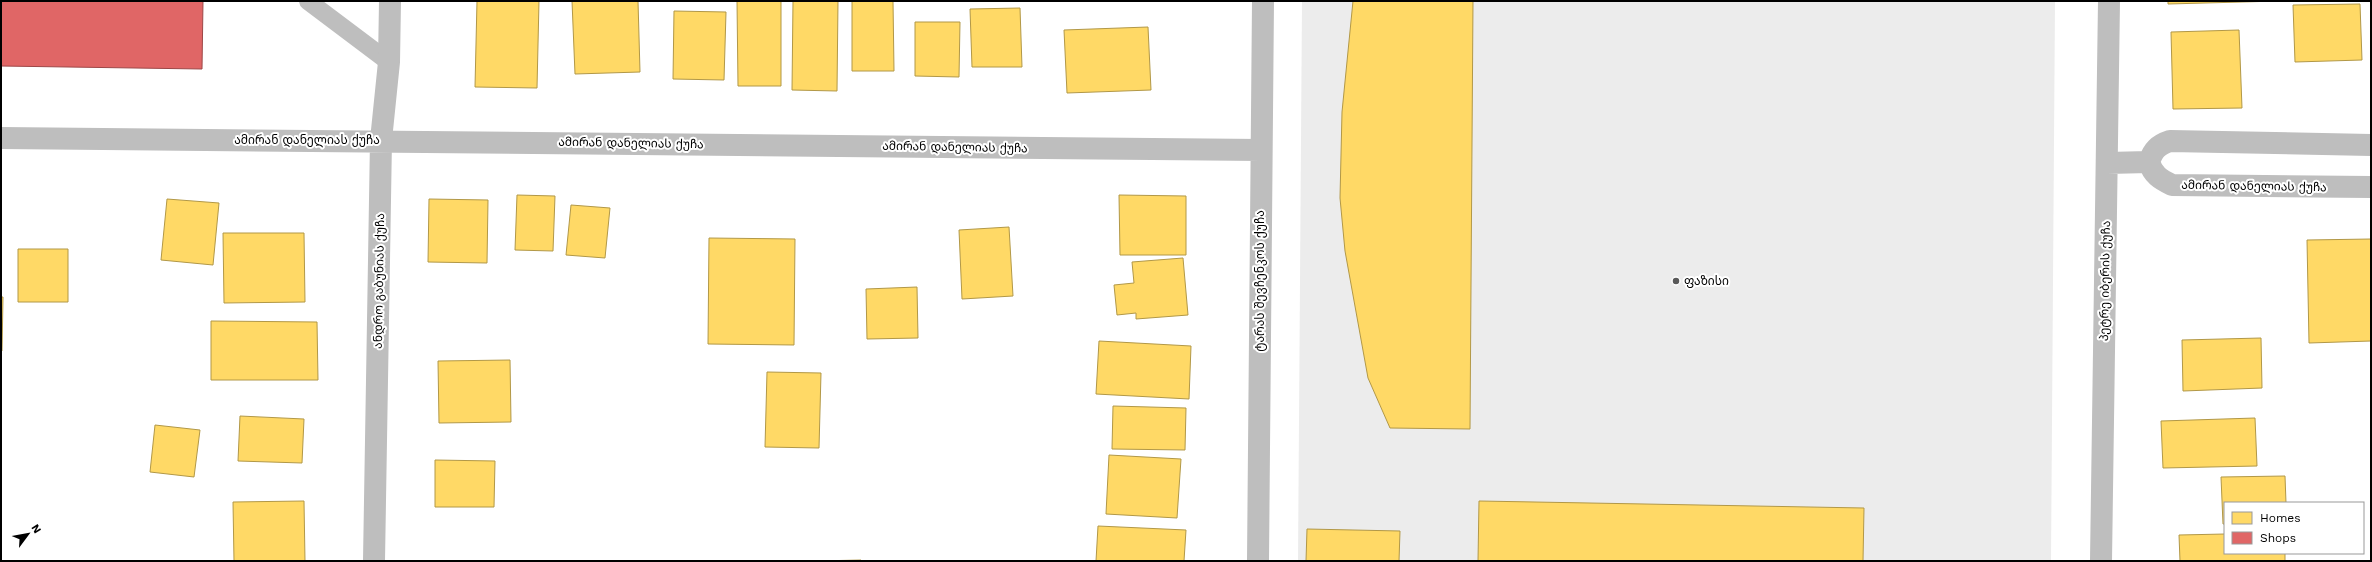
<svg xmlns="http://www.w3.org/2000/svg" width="2372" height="562" font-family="'Work Sans','Noto Sans Georgian',sans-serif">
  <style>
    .green { fill: #ececec }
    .homes { fill: #ffd966; stroke: #b29847 }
    .shops { fill: #e06666; stroke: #9d4747 }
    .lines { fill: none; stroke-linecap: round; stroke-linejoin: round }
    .lane { stroke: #bebebe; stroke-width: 18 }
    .street { stroke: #bebebe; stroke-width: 22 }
    .poi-dot { fill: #595959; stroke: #fff; stroke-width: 1.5 }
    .labels { text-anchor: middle; stroke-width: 4; stroke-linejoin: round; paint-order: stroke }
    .street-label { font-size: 12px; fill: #000; stroke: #fff }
    .poi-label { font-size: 12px; fill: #000; stroke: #fff; text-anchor: start }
  </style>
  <rect width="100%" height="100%" fill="#fff"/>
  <path class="green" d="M1302,1h753l-4,560h-753z"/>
  <path class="homes" d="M477,1h62l-2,87 -62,-1z
    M572,1h66l2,71 -65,2z
    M737,1h44v85h-43z
    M793,1h45l-1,90 -45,-1z
    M852,1h41l1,70h-42z
    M1353,1h120l-3,428 -80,-1 -22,-50 -23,-127 -5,-53 2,-86z
    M2168,1h111l-111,3z
    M2360,4l2,56 -67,2 -2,-57z
    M1020,8l2,59h-50l-2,-58z
    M674,11l52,1 -2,68 -51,-1z
    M915,22h45l-1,55 -44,-1z
    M1148,27l3,63 -84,3 -3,-63z
    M2239,30l3,78 -69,1 -2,-77z
    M517,195l38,1 -2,55 -38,-1z
    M1119,195l67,1v59h-66z
    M167,199l52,4 -6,62 -52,-5z
    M429,199l59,1 -1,63 -59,-1z
    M571,205l39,3 -5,50 -39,-3z
    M1009,227l4,69 -51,3 -3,-69z
    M223,233h81l1,69 -81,1z
    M709,238l86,1 -1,106 -86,-1z
    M2371,239v102l-62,2 -2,-103z
    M18,249h50v53h-50z
    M1183,258l5,57 -52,4v-6l-19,2 -3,-30 20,-2 -2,-21z
    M917,287l1,51 -51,1 -1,-50z
    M1,297h2l-1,54h-1z
    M211,321l106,1 1,58h-107z
    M2261,338l1,50 -79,3 -1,-51z
    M1099,341l92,5 -2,53 -93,-5z
    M510,360l1,62 -72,1 -1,-62z
    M767,372l54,1 -2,75 -54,-1z
    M1113,406l73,2 -1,42 -73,-1z
    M240,416l64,3 -2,44 -64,-2z
    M2255,418l2,48 -94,2 -2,-47z
    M155,425l45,5 -6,47 -44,-5z
    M1109,455l72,4 -4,59 -71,-4z
    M435,460l60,1 -1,46h-59z
    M2285,476l1,27h-61v21h-2l-2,-47z
    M304,501l1,60h-71l-1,-59z
    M1479,501l385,7 -1,53h-385z
    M1098,526l88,4 -2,31h-88z
    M1307,529l93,2 -1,30h-93z
    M2225,534v19h60v8h-105l-1,-26z
    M861,560v1h-44z"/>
  <path class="shops" d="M1,1h202l-1,68 -201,-3z"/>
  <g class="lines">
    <path class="lane" d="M308,1l81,61"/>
    <path class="street" d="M1,138l1260,12
      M2149,162c4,13 11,17 23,23l199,2
      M2107,163l42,-1c4,-12 9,-17 21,-21l201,4
      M374,561l7,-421 8,-78 1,-61
      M1258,561l5,-560
      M2101,561l8,-560"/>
  </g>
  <circle class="poi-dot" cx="1676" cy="281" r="4"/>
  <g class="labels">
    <g class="street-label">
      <text x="307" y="144">ამირან დანელიას ქუჩა</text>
      <text transform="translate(631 143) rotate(1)" y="4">ამირან დანელიას ქუჩა</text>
      <text transform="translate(955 147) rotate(1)" y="4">ამირან დანელიას ქუჩა</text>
      <text transform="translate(2254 186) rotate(1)" y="4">ამირან დანელიას ქუჩა</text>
      <text transform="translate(379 281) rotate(-89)" y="4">ანდრო გაბუნიას ქუჩა</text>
      <text transform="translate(1260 281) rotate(-90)" y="4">ტარას შევჩენკოს ქუჩა</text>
      <text transform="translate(2105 281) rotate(-89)" y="4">პეტრე იბერის ქუჩა</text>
    </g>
    <g class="poi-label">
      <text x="1684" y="285">ფაზისი</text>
    </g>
  </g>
  <rect width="2372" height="562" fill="none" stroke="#000000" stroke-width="4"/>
  <rect x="2224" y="502" width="140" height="52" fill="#ffffff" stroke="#999999"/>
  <rect x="2232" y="512" width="20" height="12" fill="#ffd966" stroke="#999999"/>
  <text x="2260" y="522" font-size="12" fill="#000000">Homes</text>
  <rect x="2232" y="532" width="20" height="12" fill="#e06666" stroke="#999999"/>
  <text x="2260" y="542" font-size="12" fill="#000000">Shops</text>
  <g transform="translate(28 534) rotate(58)" stroke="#ffffff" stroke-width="3" paint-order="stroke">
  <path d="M0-3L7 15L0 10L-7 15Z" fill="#000000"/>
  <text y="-6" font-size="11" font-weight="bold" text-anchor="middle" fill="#000000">N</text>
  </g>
</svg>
